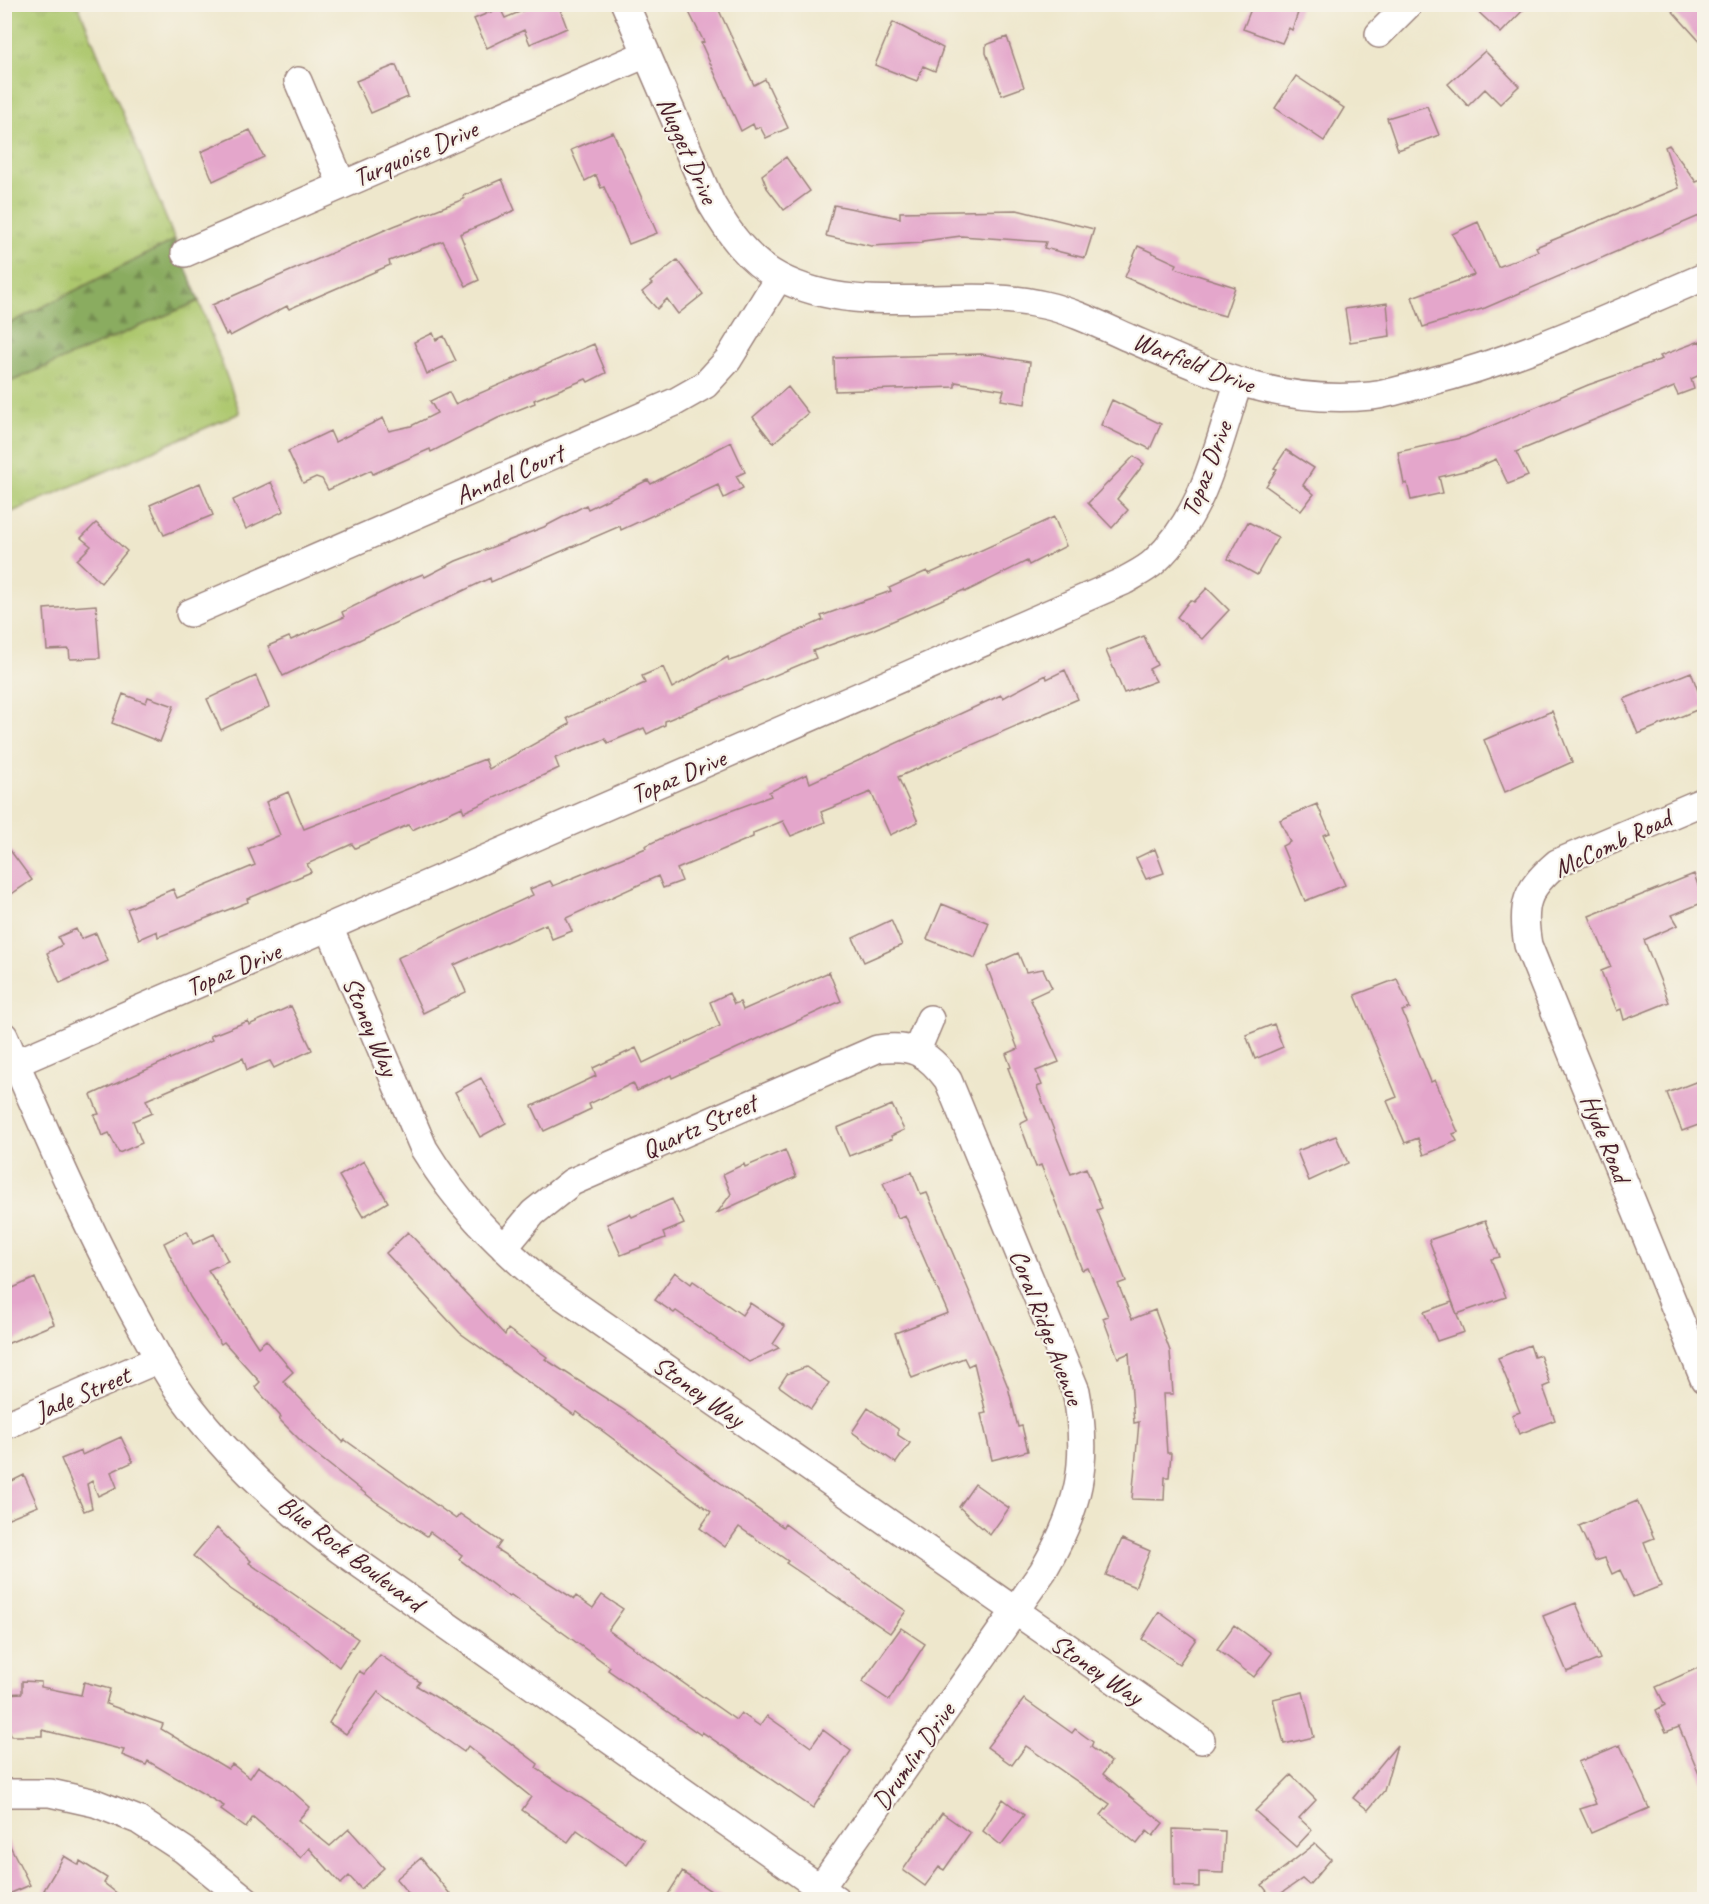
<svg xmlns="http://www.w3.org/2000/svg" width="1709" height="1904" font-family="Caveat,sans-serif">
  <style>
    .grass { fill: url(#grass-tufts); stroke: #7c744c; stroke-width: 1.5 }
    .forest { fill: url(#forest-firs); stroke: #6a6646; stroke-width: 1.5 }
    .building { fill: #e4a6cb }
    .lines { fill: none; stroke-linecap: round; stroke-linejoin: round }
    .street-casing { stroke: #9c837c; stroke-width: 30 }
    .street { stroke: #fff; stroke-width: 27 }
    .labels { text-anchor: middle; stroke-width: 4.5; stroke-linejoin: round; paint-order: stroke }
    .street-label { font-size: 26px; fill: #4a1f2b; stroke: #f7f3e8 }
  </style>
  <defs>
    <pattern id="grass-tufts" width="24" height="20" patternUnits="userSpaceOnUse" patternTransform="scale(1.5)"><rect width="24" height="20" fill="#adc86e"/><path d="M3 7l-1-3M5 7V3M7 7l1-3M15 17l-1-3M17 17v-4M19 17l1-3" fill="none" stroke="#96ab5f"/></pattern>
    <pattern id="forest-firs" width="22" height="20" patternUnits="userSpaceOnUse" patternTransform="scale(1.5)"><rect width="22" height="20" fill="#8aac61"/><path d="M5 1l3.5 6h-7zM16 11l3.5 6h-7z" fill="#738b50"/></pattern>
  </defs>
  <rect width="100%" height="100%" fill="#f7f3e8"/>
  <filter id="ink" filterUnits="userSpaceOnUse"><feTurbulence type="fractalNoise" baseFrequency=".0167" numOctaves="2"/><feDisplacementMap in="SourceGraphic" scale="12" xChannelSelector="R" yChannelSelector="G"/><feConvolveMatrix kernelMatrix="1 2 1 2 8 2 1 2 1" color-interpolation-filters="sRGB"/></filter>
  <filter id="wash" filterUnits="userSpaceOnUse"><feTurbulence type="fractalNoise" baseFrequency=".008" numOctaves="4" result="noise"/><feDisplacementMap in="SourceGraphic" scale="24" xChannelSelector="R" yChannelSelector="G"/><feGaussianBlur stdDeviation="1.35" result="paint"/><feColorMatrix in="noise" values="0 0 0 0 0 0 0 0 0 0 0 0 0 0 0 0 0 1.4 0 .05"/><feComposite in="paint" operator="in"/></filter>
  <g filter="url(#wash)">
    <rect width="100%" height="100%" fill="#eee7cc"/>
    <path class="grass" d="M19,5h59l97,235 -170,86 -1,-318z
      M199,301l41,112 -235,102v-131z"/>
    <path class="forest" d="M175,240l24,61 -194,83v-58z"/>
    <g id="blocks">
      <path class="building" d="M539,4h19l9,24 -37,16 -6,-14 -37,18 -13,-29 26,-11 5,10z
        M685,4h31l38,81 11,-6 23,49 -22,10 -6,-11 -5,2 -2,-5 -12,7 -40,-88 3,-1z
        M1253,4h48l-9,26 -3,-2 -7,15 -39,-14z
        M1470,4h59l-28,29z
        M1666,4h38v42z
        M893,22l50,26 -8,23 -12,-5 -6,15 -42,-16z
        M1007,37l17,50 -22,8 -16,-42v-8z
        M1485,51l34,35 -19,18 -15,-15 -17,17 -20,-22z
        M396,65l12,32 -37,16 -15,-32z
        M1296,76l48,32 -20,33 -49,-33z
        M1427,106l12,29 -41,15 -11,-32z
        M250,130l14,27 -51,24 -12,-29z
        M613,132l44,101 -28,11 -25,-57 -3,1 -5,-13 -11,6 -14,-31z
        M1669,145l27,37 8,-3v35l-219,94 -62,19 -11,-30 62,-22 -22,-41 26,-12 20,45 40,-16 -2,-4 143,-59 -14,-41z
        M786,157l24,34 -26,19 -17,-22 -5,-13z
        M502,179l13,31 -55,24 19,46 -13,6 -23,-45 -54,20 1,4 -101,44 -2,-3 -57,30 -2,-3 -2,2 -14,-30 182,-79 70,-27 -1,-3z
        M834,205l66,13v-6l117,-2 77,19 -9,29 -41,-10 2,-6 -85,-6 -38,5 -1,2 -51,3 -45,-10z
        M1138,246l39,18 -2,4 60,19 -10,29 -32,-9 -68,-30z
        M677,260l26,34 -25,20 -11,-15 -10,10 -15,-17 10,-8 -2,-2z
        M1387,303l3,33 -40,6 -5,-33z
        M433,333l3,7 8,-4 12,25 -29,13 -13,-32z
        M1700,341l4,12v20l-13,6 3,10 -16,6 -4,-8 -158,65 12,24 -20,8 -12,-25 -20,9 -37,9 4,16 -32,7 -4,-17 -3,1 -6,-32 67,-15 123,-52 74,-26 -2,-3z
        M594,344l12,29 -18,9 -2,-3 -52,21 1,3 -37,15 -67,34 -1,-3 -57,25 -2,-4 -43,20 -6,-11 -6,-2 -13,6 -15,-32 42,-20 5,11 48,-24 6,13 22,-5 26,-13 -7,-12 19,-9 6,12z
        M981,354l49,8 -5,42 -24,-4 3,-10 -49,-8v5l-120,4 -1,-33z
        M788,387l20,26 -35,30 -20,-26z
        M1112,400l49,24 -11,25 -49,-24z
        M731,442l14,30 -9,4 7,12 -19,10 -6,-13 -97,45 -1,-4 -129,56 -1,-4 -207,98 -15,-30 21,-9 2,3 53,-23 -2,-5 61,-30 20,-8 2,3 31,-16 88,-34 42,-22 2,4 60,-29 3,4z
        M1286,450l28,18 -11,17 11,9 -13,17 -35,-25 11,-17 -3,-1z
        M1134,456l10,8 -27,35 11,11 -16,18 -24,-25z
        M271,482l13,29 -38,18 -13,-29z
        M200,483l13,32 -49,20 -14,-30z
        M1054,517l12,29 -37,19 -2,-4 -62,31 -1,-2 -92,40 -59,21 3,7 -151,63v4l-18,9 -3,-6 -36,15 -3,-4 -50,19 4,10 -95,44 -2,-5 -50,23 -4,-5 -53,23 -3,-4 -45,20 4,8 -64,27 1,3 -90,35 -1,-6 -18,8 -12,-30 46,-20 4,9 78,-33 -7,-16 32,-14 -14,-33 22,-10 16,37 181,-70 4,10 81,-45 -3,-6 78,-35 -3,-7 21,-9 9,21 56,-31 1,4 12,-4 82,-37 -2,-4 70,-25 -2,-3 38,-17 2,3z
        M1248,522l30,15 -21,38 -29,-16z
        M96,523l31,28 -26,32 -24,-23 14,-14 -10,-8z
        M1207,588l22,22 -27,29 -25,-22 13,-17 4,2z
        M96,605l4,53 -30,1 -1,-10 -22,1 -3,-41z
        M1144,636l13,29 -8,4 7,12 -32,12 -18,-42z
        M1065,670l13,29 -180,78 20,45 -28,13 -19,-43 -50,20 4,10 -34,14 -8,-15 -30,12v4l-76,32 5,12 -19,7 -5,-12 -92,42 6,13 -20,8 -6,-15 -92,41 12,27 -43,21 -26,-55 136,-63 -3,-6 20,-8 3,5 93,-38 -1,-2 34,-16 92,-34 -2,-4 38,-18 3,9 191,-88 2,3 43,-23 1,4z
        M1691,672l13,35 -66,27 -14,-35z
        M256,676l13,31 -48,23 -14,-31z
        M123,694l23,9 2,-6 26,9 -14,36 -48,-19z
        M1552,711l20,51 -67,30 -21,-52z
        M1317,804l13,29 -7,2 22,50 -40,16 -23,-55 8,-4 -10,-22z
        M4,842l28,38 -28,19z
        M1155,849l9,24 -18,6 -10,-21z
        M1694,874l10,28 -32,13 6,10 -34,15 25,62 -45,18 -3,-11 -4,2 -16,-40 10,-4 -22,-51z
        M942,904l47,19 -14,35 -48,-19z
        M891,920l11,25 -38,17 -11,-24z
        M76,929l5,10 15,-6 12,28 -48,22 -13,-30 15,-8 -4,-8z
        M1018,953l8,19 17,-3 9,19 -22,10 29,64 -23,9 6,14 -5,2 34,87 15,-6 16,40 -5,2 29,71 -8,3 14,35 23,-9 15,41 3,43h-10l4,59h4l-2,24h-4l-1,23 -32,-1 7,-77 -5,1 -5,-70 -11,5 -15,-40 5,-2 -20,-48 -6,2 -41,-105 -5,2 -16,-43 8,-4 -20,-52 3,-1 -5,-13 12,-5 -31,-82z
        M829,972l12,29 -169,77 -1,-3 -34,16 -4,-8 -44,21 2,5 -47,22 -12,-25 64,-30 -3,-8 43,-20 7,15 77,-37 -10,-24 19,-9 5,11 6,-2 3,8z
        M1397,979l13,29 -8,3 29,71 4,-2 23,52 -5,2 4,7 -33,14 -6,-17 -13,5 -18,-42 10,-4 -42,-102z
        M291,1006l21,44 -38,18 -4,-7 -23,9 -4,-12 -97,42 6,13 -19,8 9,22 -23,10 -10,-20 -7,3 -8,-21 5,-1 -8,-19 121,-55 -2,-4 38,-15 1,4z
        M1274,1024l9,23 -28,12 -9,-24z
        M481,1078l25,45 -26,14 -25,-45z
        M1698,1081l6,17v25l-22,8 -15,-38z
        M892,1105l12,25 -13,6 1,3 -43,17 -12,-28z
        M1336,1136l12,27 -39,18 -12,-30z
        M785,1150l11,27 -79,36 14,-19 -8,-20 21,-10 1,3z
        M364,1161l24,41 -25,15 -24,-41z
        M912,1172l9,23 6,-2 42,98 39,96 10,40 4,-1 6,25 -36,9 -11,-46 5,-1 -12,-50 -6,3 -4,-8 -52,20 -17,-45 53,-20 -43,-98 -7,3 -15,-35z
        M672,1199l12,25 -21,9 2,5 -44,17 -14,-31 23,-10 2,3z
        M1485,1221l15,36 -9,2 15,38 -49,17 -28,-74z
        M187,1231l6,13 21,-10 14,27 -20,9 50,77 8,-7 27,32 -10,9 60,61 2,-2 111,79 4,-5 41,28 -5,7 78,50 2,-3 17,12 9,-13 21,14 -15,21 128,90 5,-7 19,13 7,-10 44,31 12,-17 28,21 -38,57 -111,-76 -1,3 -93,-65 2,-3 -59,-43 -40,-29 -2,2 -50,-38 3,-4 -32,-23 -3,4 -51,-34 -68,-54 -29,-29 2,-2 -26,-30 5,-5 -36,-40 -3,2 -31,-47 -26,-54z
        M408,1232l97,103 3,-6 39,28 -2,2 82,53 88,67 68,48 2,-3 50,38 71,49 -16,22 -104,-70 2,-2 -49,-34 -14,20 -25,-19 11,-16 -134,-100 -3,3 -114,-82 -74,-80z
        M675,1272l16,12 2,-3 49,34 8,-12 35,23 -12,18 6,4 -30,14 -73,-51 -2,2 -19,-13z
        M35,1278l19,46 -50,21v-53z
        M1452,1302l12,30 -27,9 -13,-29z
        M1530,1345l4,12 6,-2 10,29 -7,3 12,33 -36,14 -7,-19 8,-3 -22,-54z
        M806,1367l23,16 -18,26 -32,-23 8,-12z
        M868,1408l30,21v6l12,8 -14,20 -44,-31z
        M121,1437l12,25 -22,10 6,15 -19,9 -6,-15 -5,3 5,24 -8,3 -23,-52 20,-8 1,4z
        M24,1475l14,31 -34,14v-35z
        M975,1484l34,24 -19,27 -31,-28z
        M1637,1501l17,37 -10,4 17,44 -28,11 -13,-27 -8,4 -7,-16 -10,3 -16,-35z
        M217,1528l34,33 -2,2 109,76 -19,28 -33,-27 -77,-52 -36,-32z
        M1122,1539l28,12 -15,36 -29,-12z
        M1576,1603l24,56 -33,13 -24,-56z
        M1159,1612l37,27 -17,25 -37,-25z
        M1234,1625l38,28 -18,24 -37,-28z
        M901,1628l24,16 -36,56 -27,-18z
        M380,1655l40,27 -3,4 80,47 41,31 -2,4 108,72 -17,25 -50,-35 -9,12 -46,-32 9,-13 -63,-51 -4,6 -86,-60 -32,42 -17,-11 30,-52 5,3z
        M1704,1665v121l-25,-59 -13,5 -10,-22 9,-5 -9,-18z
        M22,1681l19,1v5l40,8 3,-13 26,7 -4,15 57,20 -2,5 67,40 4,-5 18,14 8,-12 23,15 29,26 -12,13 32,26 19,-17 35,39 -23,21 -12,-13 -8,8 -32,-36 -8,10 -48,-41 -7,11 -25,-18 3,-4 -76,-45 -2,4 -24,-10 2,-5 -82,-20v6h-31l-1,-4h-6v-38l18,-1z
        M1303,1692l11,45 -30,7 -11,-45z
        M1024,1699l48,34 3,-4 18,13 -2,5 20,15 -8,12 60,49 -10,13 -6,-5 -10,13 -36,-29 9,-11 -84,-58 -14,19 -25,-18z
        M1397,1745l-13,46 -16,19 -15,-12z
        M1620,1745l29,63 -58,25 -11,-24 16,-5 -18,-42z
        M1291,1775l25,25 -17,18 13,12 -16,17 -41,-36z
        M1003,1799l21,16 -23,30 -18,-14z
        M942,1813l28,20 -26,37 -5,-3 -14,19 -22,-16z
        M1173,1829l52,2 -2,42 -24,-1v15l-25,-1z
        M4,1834l26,51 -26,11z
        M1315,1844l16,15 -22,26 -7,-6 -29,20 -11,-14z
        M64,1856l15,9 1,-4 27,17 -3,5 20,16h-64l-16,-9z
        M421,1858l33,41h-41l-17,-20z
        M682,1872l41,27h-58z"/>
    </g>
  </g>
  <g filter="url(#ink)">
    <use href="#blocks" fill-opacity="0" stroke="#9c837c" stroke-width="1.5"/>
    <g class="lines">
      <defs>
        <path id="street" d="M625,4l86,199c17,29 37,58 68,74 82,43 178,8 265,28 28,6 58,21 85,33 83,36 149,67 242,58 19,-2 39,-9 58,-14 95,-24 185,-67 275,-105
          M1379,34l30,-30
          M298,81l44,104
          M185,253l461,-199
          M190,613l485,-211 30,-17 23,-25 51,-83
          M1704,801l-147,62c-31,26 -36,42 -29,82l176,434
          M329,927l95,222c34,56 68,90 117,132l660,459
          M4,1036c40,92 79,184 127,272 19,35 37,70 61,101 42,54 93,100 148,141l497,350
          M917,1050l13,-31
          M16,1063l1108,-482c10,-6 23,-12 31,-20 50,-47 62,-115 83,-177
          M504,1248l29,-35 39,-31 305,-133c35,-5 50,3 71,31l128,311c14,71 3,118 -33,180l-231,329
          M4,1426l155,-67
          M4,1793h46l45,10 43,17 46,30 62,50"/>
      </defs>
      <use href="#street" class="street-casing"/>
      <use href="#street" class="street"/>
    </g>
  </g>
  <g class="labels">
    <g class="street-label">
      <text transform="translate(688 150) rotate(66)" y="9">Nugget Drive</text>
      <text transform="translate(415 153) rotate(-23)" y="9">Turquoise Drive</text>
      <text transform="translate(1194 362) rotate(21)" y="9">Warfield Drive</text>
      <text transform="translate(1206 469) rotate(-69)" y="9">Topaz Drive</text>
      <text transform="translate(509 474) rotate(-23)" y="9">Anndel Court</text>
      <text transform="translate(678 776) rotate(-23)" y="9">Topaz Drive</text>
      <text transform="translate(1612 843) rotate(-25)" y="9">McComb Road</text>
      <text transform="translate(233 969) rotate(-23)" y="9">Topaz Drive</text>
      <text transform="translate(371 1026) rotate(67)" y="9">Stoney Way</text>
      <text transform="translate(699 1126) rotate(-24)" y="9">Quartz Street</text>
      <text transform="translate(1606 1138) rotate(68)" y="9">Hyde Road</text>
      <text transform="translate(1047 1327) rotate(69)" y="9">Coral Ridge Avenue</text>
      <text transform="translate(699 1391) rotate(35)" y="9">Stoney Way</text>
      <text transform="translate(82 1393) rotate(-23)" y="9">Jade Street</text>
      <text transform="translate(351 1553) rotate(37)" y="9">Blue Rock Boulevard</text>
      <text transform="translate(1097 1669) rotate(34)" y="9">Stoney Way</text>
      <text transform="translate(913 1756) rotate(-55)" y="9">Drumlin Drive</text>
    </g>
  </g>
  <rect width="1709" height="1904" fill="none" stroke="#f7f3e8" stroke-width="24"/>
</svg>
